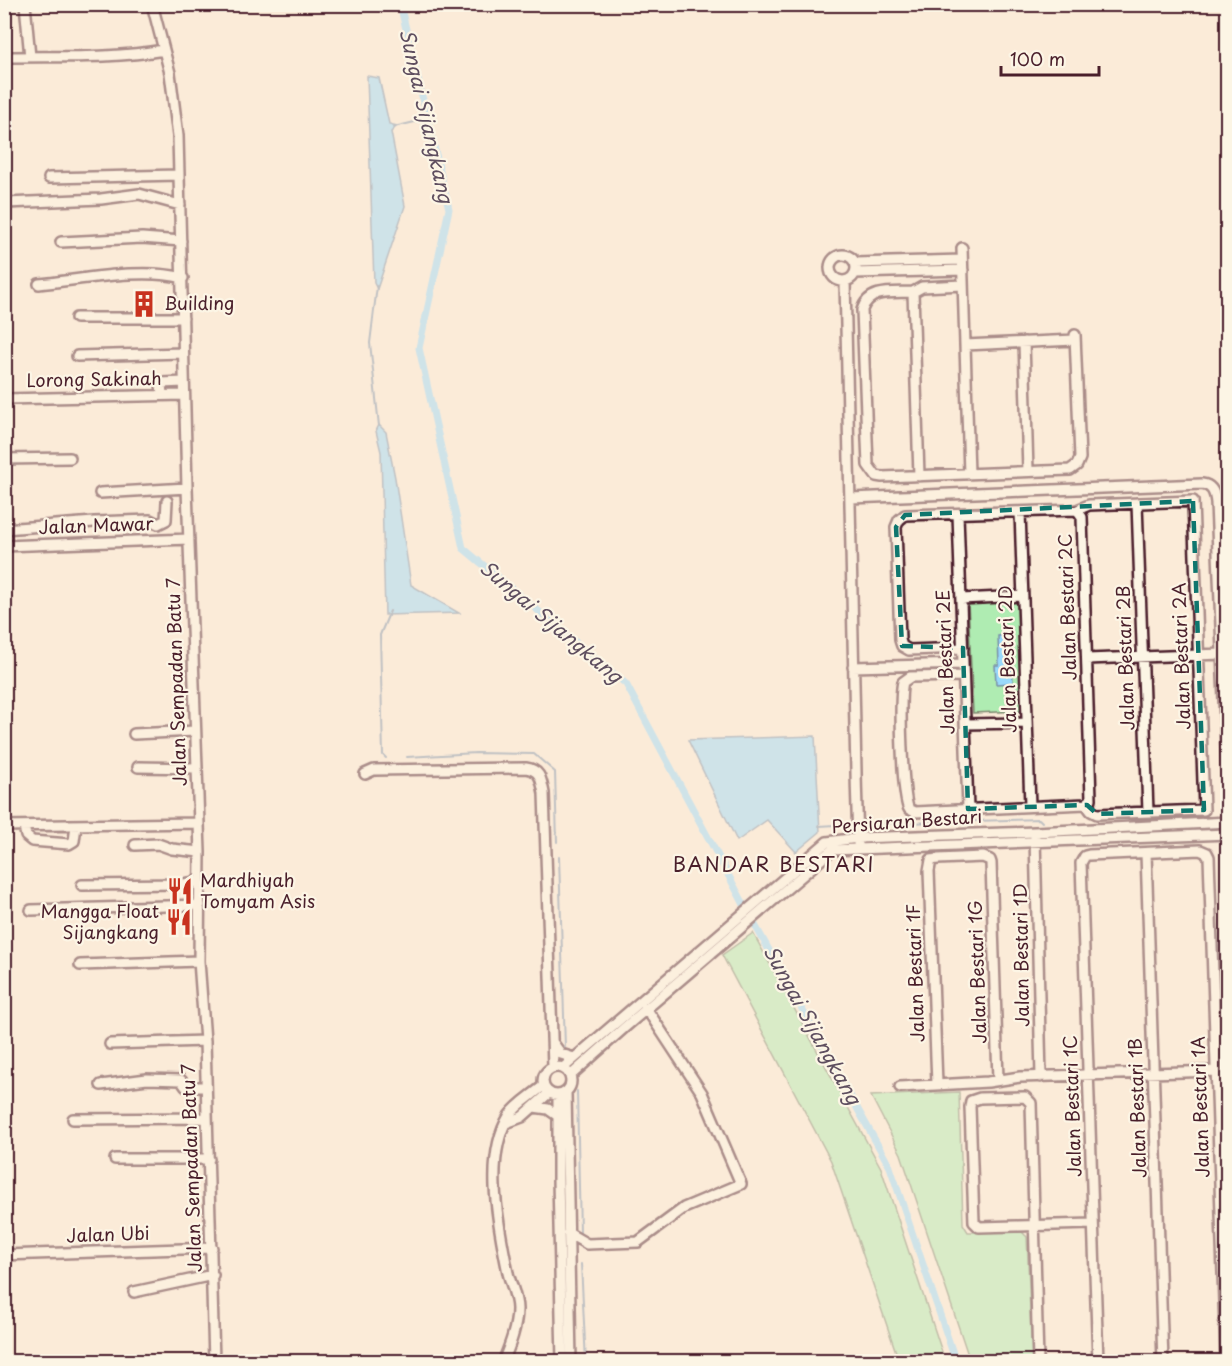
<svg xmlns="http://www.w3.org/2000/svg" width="1232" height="1366" font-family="'Playpen Sans',sans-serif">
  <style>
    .green { fill: #afecb2; stroke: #7c866e; stroke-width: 1.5 }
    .water { fill: #99d9fb; stroke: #798fa8; stroke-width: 1.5 }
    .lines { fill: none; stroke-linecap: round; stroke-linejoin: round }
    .stream { stroke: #798fa8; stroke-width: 2 }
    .canal { stroke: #99d9fb; stroke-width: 7 }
    .minor-casing { stroke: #4a1f2b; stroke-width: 14 }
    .minor { stroke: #fcf5e5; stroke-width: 9 }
    .marked { fill: none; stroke: #0f766e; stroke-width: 4.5; stroke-dasharray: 12 8; stroke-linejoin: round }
    .labels { text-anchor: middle; stroke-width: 4.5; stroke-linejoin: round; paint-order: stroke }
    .poi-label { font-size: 18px; fill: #4a1f2b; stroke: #fcf5e5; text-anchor: start }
    .street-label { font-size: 18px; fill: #4a1f2b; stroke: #fcf5e5 }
    .water-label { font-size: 20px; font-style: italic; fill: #5e4e5f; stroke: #fcf5e5 }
    .neighbourhood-label { font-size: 20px; letter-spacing: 1.5px; fill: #4a1f2b; stroke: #fcf5e5 }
  </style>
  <rect width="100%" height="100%" fill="#fbebd8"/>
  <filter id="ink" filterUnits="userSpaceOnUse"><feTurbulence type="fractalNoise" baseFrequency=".0167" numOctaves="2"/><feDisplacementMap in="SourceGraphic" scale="12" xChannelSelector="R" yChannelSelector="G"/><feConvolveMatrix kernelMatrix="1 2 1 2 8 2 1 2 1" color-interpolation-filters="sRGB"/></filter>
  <g filter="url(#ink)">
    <path class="green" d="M1017,600l4,111 -48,2 -5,-111z
      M753,933l128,235 64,193h-46l-68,-200 -109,-206z
      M959,1092l4,132 5,8h54l5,5 5,124h-62l-69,-207 -30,-58z"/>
    <path class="water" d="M367,76l12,2 10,46 8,2 -6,6 14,74 -28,83 -3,-6z
      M379,425l7,7 9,46 16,107 48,28 -74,2 -4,-163 -5,-21z
      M1011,635l2,48 -17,1 -1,-19h4l-1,-29z
      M815,736l5,96 -24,20 -29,-32 -30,21 -49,-101z"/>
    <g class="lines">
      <path class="stream" d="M394,127l33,-8
        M377,286l-7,57 9,83
        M407,757l69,-4 58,1 21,18 2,70
        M386,758l-3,-3 -3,-120 10,-24
        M872,824l167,-5 3,3
        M819,826l33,-2
        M559,857l6,190
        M577,1091l3,142
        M581,1264l5,98"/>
      <path class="canal" d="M400,4l49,205 -30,139 44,200 163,136 129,241 135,242 66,195"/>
      <defs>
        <path id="minor" d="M25,4l5,53
          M152,4l18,69 8,63 9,352 13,364 -1,109 6,80 9,321
          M4,57c54,-1 107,2 160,-7
          M49,178l130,-3
          M6,203l95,-4 38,-5 41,11
          M61,242l81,-4 39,3
          M962,248l7,226
          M830 268a13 13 0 1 1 26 0a13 13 0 1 1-26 0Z
          M855,263l107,-3
          M855,273l108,-3
          M845,281c5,188 7,375 13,562
          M39,284c42,-4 103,-17 144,-6
          M913,292c-19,1 -44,-4 -51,18l6,155 8,11 6,1 188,-7 7,-5 3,-7 -5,-123
          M76,318h107
          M1024,342l4,129
          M965,345l110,-5
          M77,356l106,-3
          M162,395l-1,-12 23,-1
          M4,399l180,-4
          M4,459l66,-1
          M919,476l-6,-184 9,-5 41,-2
          M100,493l87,-5
          M851,498l351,-14c10,1 13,9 14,19l12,296
          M1137,503l11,309
          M1077,510l5,7 9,282 -5,5
          M1020,512l10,294
          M958,514l10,295
          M4,529l90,-7 56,-2 8,4 8,-4 1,-19
          M4,546l185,-7
          M961,599l62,-3
          M963,648l-54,2 -7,-4 -2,-6 -4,-113 3,-7 6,-5 172,-5 12,-5 104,-4 11,309 -107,4 -6,-3 -5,-7
          M1087,659l135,-5
          M853,667l110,-3
          M963,676l-53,1 -7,5c-4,14 -1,117 6,127l6,3 171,-8
          M965,724l62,-1
          M134,734l61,-3
          M138,767l58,1
          M365,774l9,-4 152,-2c15,2 15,12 18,25l9,274
          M4,826l193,-3
          M24,826l2,10 6,5 37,3 5,-3 2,-15
          M1035,837l6,240
          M135,845l23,-1 14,5 28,3
          M1146,853l17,509
          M82,885l102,-1 16,-3
          M31,910l169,-5
          M80,965l119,-4
          M553,1043l8,11 13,4
          M110,1044l95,-3
          M543 1081a14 14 0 1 1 28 0a14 14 0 1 1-28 0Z
          M563,1068l264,-226 31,-4 177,-6 193,-10
          M570,1076l54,-48 208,-178 396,-16
          M937,1084l-8,-213 2,-11 7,-1 45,-2 7,3 1,3 7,217
          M101,1085l46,-6 34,1 5,7h20
          M900,1087l88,-5 32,-5 196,-6
          M566,1092l5,270
          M558,1095v84l4,183
          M534,1107l14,2 10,7
          M73,1119l134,-1
          M506,1123l16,-6 27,-24
          M115,1159h94
          M568,1233l19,11 51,-2 46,-34 57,-24 -39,-91 -56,-85
          M4,1255l208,-7
          M134,1292l79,-17
          M200,1362l14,-4
          M503,1362c7,-17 14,-35 14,-53 0,-12 -6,-24 -9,-36 -9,-46 -25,-114 1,-157 8,-12 24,-21 34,-30
          M1038,1362c-2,-87 -5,-173 -7,-259l-6,-6 -45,1 -9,3 -1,6 4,115 5,5 114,-3
          M1098,1362l-17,-499 4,-7 4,-1 111,-5 7,3 2,4 17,505"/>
      </defs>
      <use href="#minor" class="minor-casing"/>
      <use href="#minor" class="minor"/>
    </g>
  </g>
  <path d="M0 0H1232V1366H0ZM1193,501l11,309 -107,4 -10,-9 -119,4 -5,-161 -61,-2 -6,-119 9,-12z" fill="#fbebd8" fill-opacity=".55" fill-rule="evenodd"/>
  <path class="marked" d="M1193,501l11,309 -107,4 -10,-9 -119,4 -5,-161 -61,-2 -6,-119 9,-12z"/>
  <defs>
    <symbol id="building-bare" viewBox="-9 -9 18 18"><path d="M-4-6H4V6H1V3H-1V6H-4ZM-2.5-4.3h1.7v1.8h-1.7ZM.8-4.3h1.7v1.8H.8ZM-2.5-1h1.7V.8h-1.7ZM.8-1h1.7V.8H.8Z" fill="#c8321e" stroke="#fcf5e5" stroke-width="2.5" paint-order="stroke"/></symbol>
    <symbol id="restaurant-bare" viewBox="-9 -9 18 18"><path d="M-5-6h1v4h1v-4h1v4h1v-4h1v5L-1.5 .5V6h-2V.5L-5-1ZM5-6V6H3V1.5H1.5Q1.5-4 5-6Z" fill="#c8321e" stroke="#fcf5e5" stroke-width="2.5" paint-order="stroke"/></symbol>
  </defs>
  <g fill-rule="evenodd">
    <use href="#building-bare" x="125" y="285" width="38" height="38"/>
    <use href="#restaurant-bare" x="161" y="872" width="38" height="38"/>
    <use href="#restaurant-bare" x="160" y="903" width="38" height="38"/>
  </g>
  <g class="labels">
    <g class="poi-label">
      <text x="164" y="310">Building</text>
      <text x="200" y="887">Mardhiyah<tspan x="200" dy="21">Tomyam Asis</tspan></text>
      <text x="159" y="918" text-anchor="end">Mangga Float<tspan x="159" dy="21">Sijangkang</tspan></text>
    </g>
    <g class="street-label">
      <text transform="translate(94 380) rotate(-1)" y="6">Lorong Sakinah</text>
      <text transform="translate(96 526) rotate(-2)" y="6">Jalan Mawar</text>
      <text transform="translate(1068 607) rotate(-92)" y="6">Jalan Bestari 2C</text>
      <text transform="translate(1182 656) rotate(-92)" y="6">Jalan Bestari 2A</text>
      <text transform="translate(1126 658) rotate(-92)" y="6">Jalan Bestari 2B</text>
      <text transform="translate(1008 659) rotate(-92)" y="6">Jalan Bestari 2D</text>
      <text transform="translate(946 662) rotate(-92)" y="6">Jalan Bestari 2E</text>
      <text transform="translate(177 682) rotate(-92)" y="6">Jalan Sempadan Batu 7</text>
      <text transform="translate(907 822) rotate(-4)" y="6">Persiaran Bestari</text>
      <text transform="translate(1022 955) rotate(-91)" y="6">Jalan Bestari 1D</text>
      <text transform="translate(978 972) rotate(-92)" y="6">Jalan Bestari 1G</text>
      <text transform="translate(916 973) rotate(-92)" y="6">Jalan Bestari 1F</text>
      <text transform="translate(1073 1106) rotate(-92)" y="6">Jalan Bestari 1C</text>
      <text transform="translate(1201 1107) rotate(-92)" y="6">Jalan Bestari 1A</text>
      <text transform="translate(1138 1108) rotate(-92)" y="6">Jalan Bestari 1B</text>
      <text transform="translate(192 1168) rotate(-92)" y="6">Jalan Sempadan Batu 7</text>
      <text transform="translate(108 1235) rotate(-2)" y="6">Jalan Ubi</text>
    </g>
    <g class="water-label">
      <text transform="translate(426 116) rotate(77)" y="7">Sungai Sijangkang</text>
      <text transform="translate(551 622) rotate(40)" y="7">Sungai Sijangkang</text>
      <text transform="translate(812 1025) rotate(61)" y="7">Sungai Sijangkang</text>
    </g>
    <g class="neighbourhood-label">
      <text x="774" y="872">BANDAR BESTARI</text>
    </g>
  </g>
  <rect width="1232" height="1366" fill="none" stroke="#fcf5e5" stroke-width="24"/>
  <rect x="12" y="12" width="1208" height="1342" fill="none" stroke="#4a1f2b" stroke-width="2" filter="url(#ink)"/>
  <path d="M1001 66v9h98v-9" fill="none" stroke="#4a1f2b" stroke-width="3"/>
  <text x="1010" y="66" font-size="18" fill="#4a1f2b" stroke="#fcf5e5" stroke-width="4.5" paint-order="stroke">100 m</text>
</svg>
